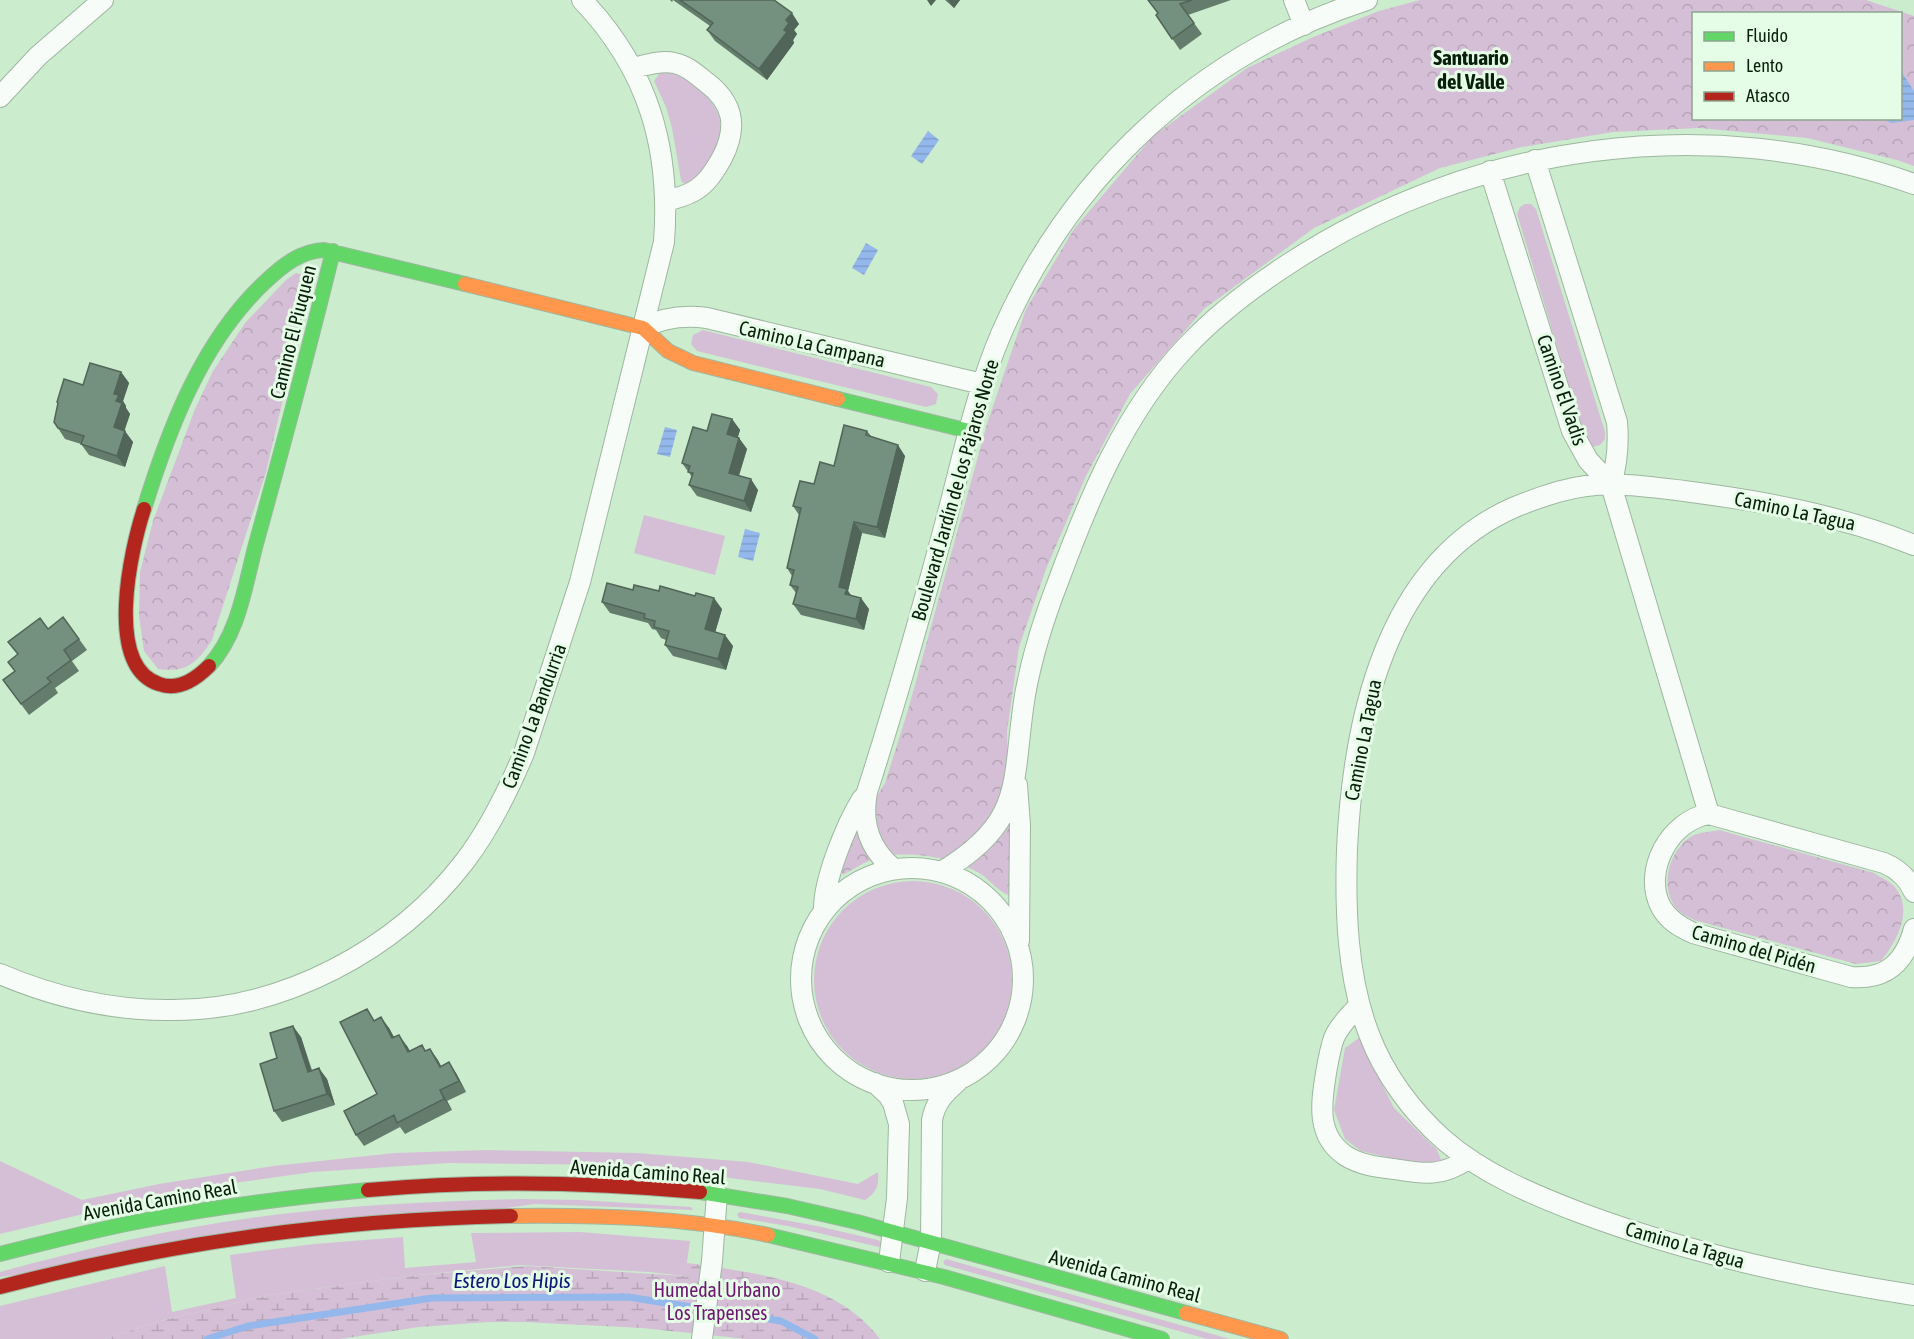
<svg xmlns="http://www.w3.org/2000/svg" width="1914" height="1339" font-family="'Asap Condensed',sans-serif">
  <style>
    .grass { fill: #d5bfd6 }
    .forest { fill: url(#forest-crowns); fill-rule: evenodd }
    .wetland { fill: url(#wetland-marsh) }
    .water { fill: url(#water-rules) }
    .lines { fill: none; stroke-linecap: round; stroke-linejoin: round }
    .stream { stroke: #95b8ec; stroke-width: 7 }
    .street-casing { stroke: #9eb7a0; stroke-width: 22 }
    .fast-casing { stroke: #9eb7a0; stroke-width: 16 }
    .slow-casing { stroke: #9eb7a0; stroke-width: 16 }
    .jam-casing { stroke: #9eb7a0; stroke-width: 16 }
    .street { stroke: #f7fcf8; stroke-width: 20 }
    .fast { stroke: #63d668; stroke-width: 14 }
    .slow { stroke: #ff974d; stroke-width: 14 }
    .jam { stroke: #b3261e; stroke-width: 14 }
    .wall { fill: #647c6c }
    .shaded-wall { fill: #516558 }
    .building { fill: #74907e; stroke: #516558; stroke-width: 1.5 }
    .labels { text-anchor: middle; stroke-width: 6; stroke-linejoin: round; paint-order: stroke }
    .street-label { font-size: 20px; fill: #091f0b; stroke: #e5fce6 }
    .park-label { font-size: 20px; fill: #701573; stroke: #e5fce6 }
    .neighbourhood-label { font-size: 21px; font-weight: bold; fill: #091f0b; stroke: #e5fce6 }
    .water-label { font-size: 21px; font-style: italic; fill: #09177b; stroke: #e5fce6 }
  </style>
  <defs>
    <pattern id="forest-crowns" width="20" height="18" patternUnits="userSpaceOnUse" patternTransform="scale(1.5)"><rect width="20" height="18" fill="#d5bfd6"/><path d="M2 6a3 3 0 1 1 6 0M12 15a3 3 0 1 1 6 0" fill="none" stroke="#b6a4b6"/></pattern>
    <pattern id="wetland-marsh" width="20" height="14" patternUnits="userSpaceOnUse" patternTransform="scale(1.5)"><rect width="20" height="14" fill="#d5bfd6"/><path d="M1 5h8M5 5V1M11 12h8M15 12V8" fill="none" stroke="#b6a4b6"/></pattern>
    <pattern id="water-rules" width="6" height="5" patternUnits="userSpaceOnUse" patternTransform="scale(1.5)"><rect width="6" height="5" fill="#95b8ec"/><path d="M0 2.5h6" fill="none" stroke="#7f9ec9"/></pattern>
  </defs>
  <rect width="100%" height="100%" fill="#ccecce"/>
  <path class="grass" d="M668,71c11,3 19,8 28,16 29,23 32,45 11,76 -5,8 -10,16 -18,21l-6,-1 -2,-3 -9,-52 -6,-21 -12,-26 6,-8z
    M1525,204h6l5,5 69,223v7l-5,6 -8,2 -6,-5 -69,-228 3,-7z
    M703,330l228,57 7,7 -2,10 -10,3 -229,-56 -6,-7 2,-9z
    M644,515l81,21 -10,39 -81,-22z
    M814 980a99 99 0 1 1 198 0a99 99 0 1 1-198 0Z
    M1359,1038l35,70 43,42 5,12 -13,5 -68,-16 -16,-12 -11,-29 11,-62z
    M487,1150l150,3 111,9 110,22 20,-12c1,14 -1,20 -13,28l-45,-11 -196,-24 -175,-2 -136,9 -130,18 -183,44v-73l82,39 77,-16 114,-18 122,-13z
    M520,1199l60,1 111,7 2,3 -158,-6 -535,73v-5c98,-27 199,-50 300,-60 73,-8 146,-11 220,-13z
    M740,1212l77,14 61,14 4,3 -1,3 -2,1 -91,-21 -49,-8 -2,-4z
    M580,1232l110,9 -5,35 -36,-4 -129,-7 -103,10 -147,20 -110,26 -55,18h-105v-33l165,-40 7,46 64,-14 -6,-43 84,-11 89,-7 2,31 71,-6 -5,-29z
    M946,1259l284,80h-23l-262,-74 -2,-3z"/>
  <path class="forest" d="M1420,0h446l48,16v150l-17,-6 -90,-22 -108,-10 -86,4 -91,15 -82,21 -126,60 -110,81 -74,85 -44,82 -40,93 -27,78 -12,85 6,164c-14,-2 -22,-16 -34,-23 -27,-16 -78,-25 -108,-13 -10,4 -19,10 -28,15l-3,-7 18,-41 27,-44 23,-73 79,-286 39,-115 48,-80 79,-93 94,-68 64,-30 68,-27zM1694,14h206v104h-206z
    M296,273l11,3 2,11 -43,185 -54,168c-15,23 -25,33 -54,29l-14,-18 -5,-35 1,-44 13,-51 42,-112 18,-38 32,-48 41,-43z
    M1719,830l155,43c6,4 14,7 20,13 20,23 4,54 -13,75l-25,3 -162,-44c-5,-3 -12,-6 -16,-10 -20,-20 -9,-61 14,-74 7,-4 19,-4 27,-6z"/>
  <path class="wetland" d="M687,1263c67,10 148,17 193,76h-133l-105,-11 -118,-6h-36l-69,5 -79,12h-235l55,-18 110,-26 147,-20 111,-9 156,10z"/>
  <path class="water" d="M1901,71l13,20v29l-23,3 -8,-4 17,-1z
    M928,131l11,9 -17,24 -11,-8z
    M866,243l12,7 -14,25 -12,-7z
    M665,427l12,3 -7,27 -13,-3z
    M745,529l15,4 -7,28 -15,-4z"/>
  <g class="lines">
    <path class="stream" d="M207,1339l41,-13 184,-28 196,-1 153,24 34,18"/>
    <defs>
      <path id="street" d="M1294,0l10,25
        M633,68c13,-3 28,-8 41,-5 12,2 22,11 32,19 28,21 32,45 16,76 -8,14 -16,27 -30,34 -9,5 -18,7 -27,9
        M0,97l38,-41 65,-56
        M1535,160l82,262c2,22 0,42 -6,63
        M1490,171l82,260 16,29 23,25 98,329
        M643,328c21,-11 41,-13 64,-10l275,66
        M1914,545c-74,-30 -152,-44 -230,-54 -32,-4 -66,-9 -98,-5 -24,3 -49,12 -71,21 -130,56 -162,215 -168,342 -2,61 0,128 22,185 15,40 43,78 75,106 39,34 90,55 137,73 107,40 220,65 333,82
        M1017,785l3,40 -1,116
        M801 979a111 111 0 1 1 222 0a111 111 0 1 1-222 0Z
        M894,869c-25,-20 -33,-46 -27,-77 27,-84 51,-168 74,-253 19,-68 32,-139 60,-205 69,-159 200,-281 366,-334
        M941,872c86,-51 70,-91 84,-177 7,-39 19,-77 33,-113 31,-84 67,-171 129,-236 30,-32 66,-59 103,-83 182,-119 418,-153 624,-79
        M1914,892c-6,-14 -16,-23 -30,-29l-175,-49c-39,6 -67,57 -48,93 7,13 19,20 32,26l158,44c36,3 54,-15 63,-48
        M824,911c-1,-30 22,-86 38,-112
        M0,974c54,23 109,36 167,36 114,2 230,-60 298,-149 25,-33 43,-70 59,-108l56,-171 84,-340c7,-94 -16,-173 -82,-242
        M1359,1005c-8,10 -20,20 -25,33 -4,11 -6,24 -8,35 -5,31 -10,63 20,83 14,9 32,11 48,13 30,5 48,8 74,-10
        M875,1083l13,12 5,8 6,21 -2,74 -8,64
        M925,1271l6,-30 1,-121c3,-17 12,-27 25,-38
        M702,1339l10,-78 5,-67"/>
      <path id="fast" d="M838,399l131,32
        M144,509c25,-81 58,-168 121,-227 17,-16 35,-31 59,-32l141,34
        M209,666c30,-32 36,-81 47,-122 27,-98 53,-195 77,-293
        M700,1192l87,14 70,16 329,91
        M768,1235l176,42 218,62
        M0,1254c49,-12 97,-25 147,-34 73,-14 147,-23 221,-30"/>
      <path id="slow" d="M465,284l178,44 25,23 25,12 145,36
        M511,1216c86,-1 173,1 257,19
        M1186,1313l95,26"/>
      <path id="jam" d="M144,509c-13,40 -40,157 15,175 19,7 37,-5 50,-18
        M368,1190c110,-10 222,-8 332,2
        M0,1287c172,-45 334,-67 511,-71"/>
    </defs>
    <use href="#street" class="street-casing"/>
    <use href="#fast" class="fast-casing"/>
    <use href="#slow" class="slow-casing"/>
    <use href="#jam" class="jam-casing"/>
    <use href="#street" class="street"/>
    <use href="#fast" class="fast"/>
    <use href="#slow" class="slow"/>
    <use href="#jam" class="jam"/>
  </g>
  <path class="wall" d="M670,0h104l25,24 -5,6 3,4 -4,6 1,3 -27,37 -52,-39 -8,-11 3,-4 -37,-26 -1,2z
    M945,0h15l-6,8z
    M1148,0h83l-43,15 14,19 -22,16 -24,-35 2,-2z
    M121,372l8,11 -6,18 3,5v2l4,6 -6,17 9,11 -8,25 -36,-12 -8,-11 -16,-5 -7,-11v-24l-1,-2 26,-17z
    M732,419l8,11 -2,7 9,12 -8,27 19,14 -7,22 -54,-16 -8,-11 3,-8 -10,-14 25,-32z
    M867,431l4,5 34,20 -20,82 -23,-5 -14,58 3,4 18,14 -5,21 -63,-15 -8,-11 3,-11 -6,-8 2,-9 -5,-8 12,-53 -6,-9 41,-40z
    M633,590l89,19 -7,23 18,14 -7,24 -53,-14 -8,-11 1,-5 -5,-2 -5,-8 -4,-1 -4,-6 -38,-10 -8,-11z
    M63,617l24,33 -15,11 7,10 -24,17 3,5 -29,22 -26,-35 12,-8 3,-17 -10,-13 40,-13z
    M375,1020l14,8 5,9 13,9 3,5 12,-6 4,6 4,-2 11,17 15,7 10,19 -19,9 5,9 -47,24 -5,-7 -36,19 -8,-11 21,-41z
    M301,1037l11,33 15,9 8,26 -53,17 -8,-11 3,-53z"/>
  <path class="shaded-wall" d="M927,0h9l-5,6z
    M948,0h12l-6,8z
    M792,13l7,11 -5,6 3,4 -4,6 1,3 -27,37 -8,-11 25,-39 2,-10z
    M121,372l8,11 -6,18 3,5v2l4,6 -8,24 -8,-11 2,-26 -2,-7z
    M732,419l8,11 -5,15 -8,-11z
    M125,431l8,11 -8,25 -8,-11z
    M739,438l8,11 -11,35 -7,-11z
    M898,445l7,11 -20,82 -8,-11z
    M751,479l7,11 -7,22 -7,-11z
    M854,522l8,11 -14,58 6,9 -1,5 -14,-18z
    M714,598l8,11 -9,31 -8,-11z
    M861,598l8,11 -5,21 -8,-11z
    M725,635l8,11 -7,24 -8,-11z
    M381,1017l8,11 11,21 -8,-11z
    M293,1026l8,11 14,46 -7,-11z
    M399,1035l8,11 9,17 -8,-11z
    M430,1049l8,11 9,18 -7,-11z
    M449,1062l7,11 10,19 -7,-11z
    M319,1068l8,11 8,26 -8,-11z
    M440,1090l7,11 5,9 -8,-11z"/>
  <path class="building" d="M680,0h94l18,13 -6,7 3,3 -5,7 3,2 -28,37 -52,-39 6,-7z
    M1148,0h44l-12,4 14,19 -22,16 -16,-24 2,-2z
    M90,363l31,9 -7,22 5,1 -3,6 6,2 -8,24 11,4 -8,25 -36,-12 3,-8 -26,-8 -4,-6 4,-19 -1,-1 7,-23 19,6z
    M712,414l20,5 -5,15 12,4 -10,35 22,6 -7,22 -55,-16 4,-12 -5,-1 2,-6 -8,-3 11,-36 14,4z
    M844,425l23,6 -1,4 32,10 -21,82 -23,-5 -15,65 8,2 -2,5 16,4 -5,21 -63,-15 5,-17 -8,-2 4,-15 -7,-2 14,-60 -8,-2 7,-25 14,3 6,-22 14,4z
    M607,583l26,7 1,-5 25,6 1,-5 35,10 1,-3 18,5 -9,31 20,6 -7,24 -53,-14 4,-14 -15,-4 1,-6 -11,-3 1,-4 -43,-12z
    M63,617l16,22 -15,11 7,10 -24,18 4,4 -30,22 -18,-24 12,-9 -7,-9 10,-8 -10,-12 32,-24 8,11z
    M367,1009l7,12 7,-4 11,21 7,-3 9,17 14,-7 3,6 5,-2 10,18 9,-5 10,19 -19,9 4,9 -47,24 -3,-8 -38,20 -12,-24 33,-17 -37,-72z
    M293,1026l15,46 11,-4 8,26 -53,17 -14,-47 17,-6 -7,-25z"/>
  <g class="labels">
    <g class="street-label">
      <text transform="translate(293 332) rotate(-76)" y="7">Camino El Piuquen</text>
      <text transform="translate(812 344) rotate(13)" y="7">Camino La Campana</text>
      <text transform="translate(1562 390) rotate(71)" y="7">Camino El Vadis</text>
      <text transform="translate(955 490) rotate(-74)" y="7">Boulevard Jardín de los Pájaros Norte</text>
      <text transform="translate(1795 511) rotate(12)" y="7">Camino La Tagua</text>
      <text transform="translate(534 716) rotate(-70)" y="7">Camino La Bandurria</text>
      <text transform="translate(1363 740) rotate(-79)" y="7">Camino La Tagua</text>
      <text transform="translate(1754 949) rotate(16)" y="7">Camino del Pidén</text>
      <text transform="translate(648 1172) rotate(4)" y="7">Avenida Camino Real</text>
      <text transform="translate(160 1200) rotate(-10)" y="7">Avenida Camino Real</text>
      <text transform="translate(1685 1245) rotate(16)" y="7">Camino La Tagua</text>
      <text transform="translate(1125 1276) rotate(15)" y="7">Avenida Camino Real</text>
    </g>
    <g class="park-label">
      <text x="717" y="1297">Humedal Urbano<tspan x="717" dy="23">Los Trapenses</tspan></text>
    </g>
    <g class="neighbourhood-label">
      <text x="1471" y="65">Santuario<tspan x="1471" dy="24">del Valle</tspan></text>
    </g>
    <g class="water-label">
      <text x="512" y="1288">Estero Los Hipis</text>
    </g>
  </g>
  <rect x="1692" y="12" width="210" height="108" fill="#e5fce6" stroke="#8da48e" stroke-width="1.5"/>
  <rect x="1704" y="32" width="30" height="9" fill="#63d668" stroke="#8da48e" stroke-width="1.5"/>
  <text x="1746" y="42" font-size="18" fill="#091f0b">Fluido</text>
  <rect x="1704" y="62" width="30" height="9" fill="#ff974d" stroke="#8da48e" stroke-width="1.5"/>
  <text x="1746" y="72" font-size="18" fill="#091f0b">Lento</text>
  <rect x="1704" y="92" width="30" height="9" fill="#b3261e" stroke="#8da48e" stroke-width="1.5"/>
  <text x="1746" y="102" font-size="18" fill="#091f0b">Atasco</text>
</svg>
